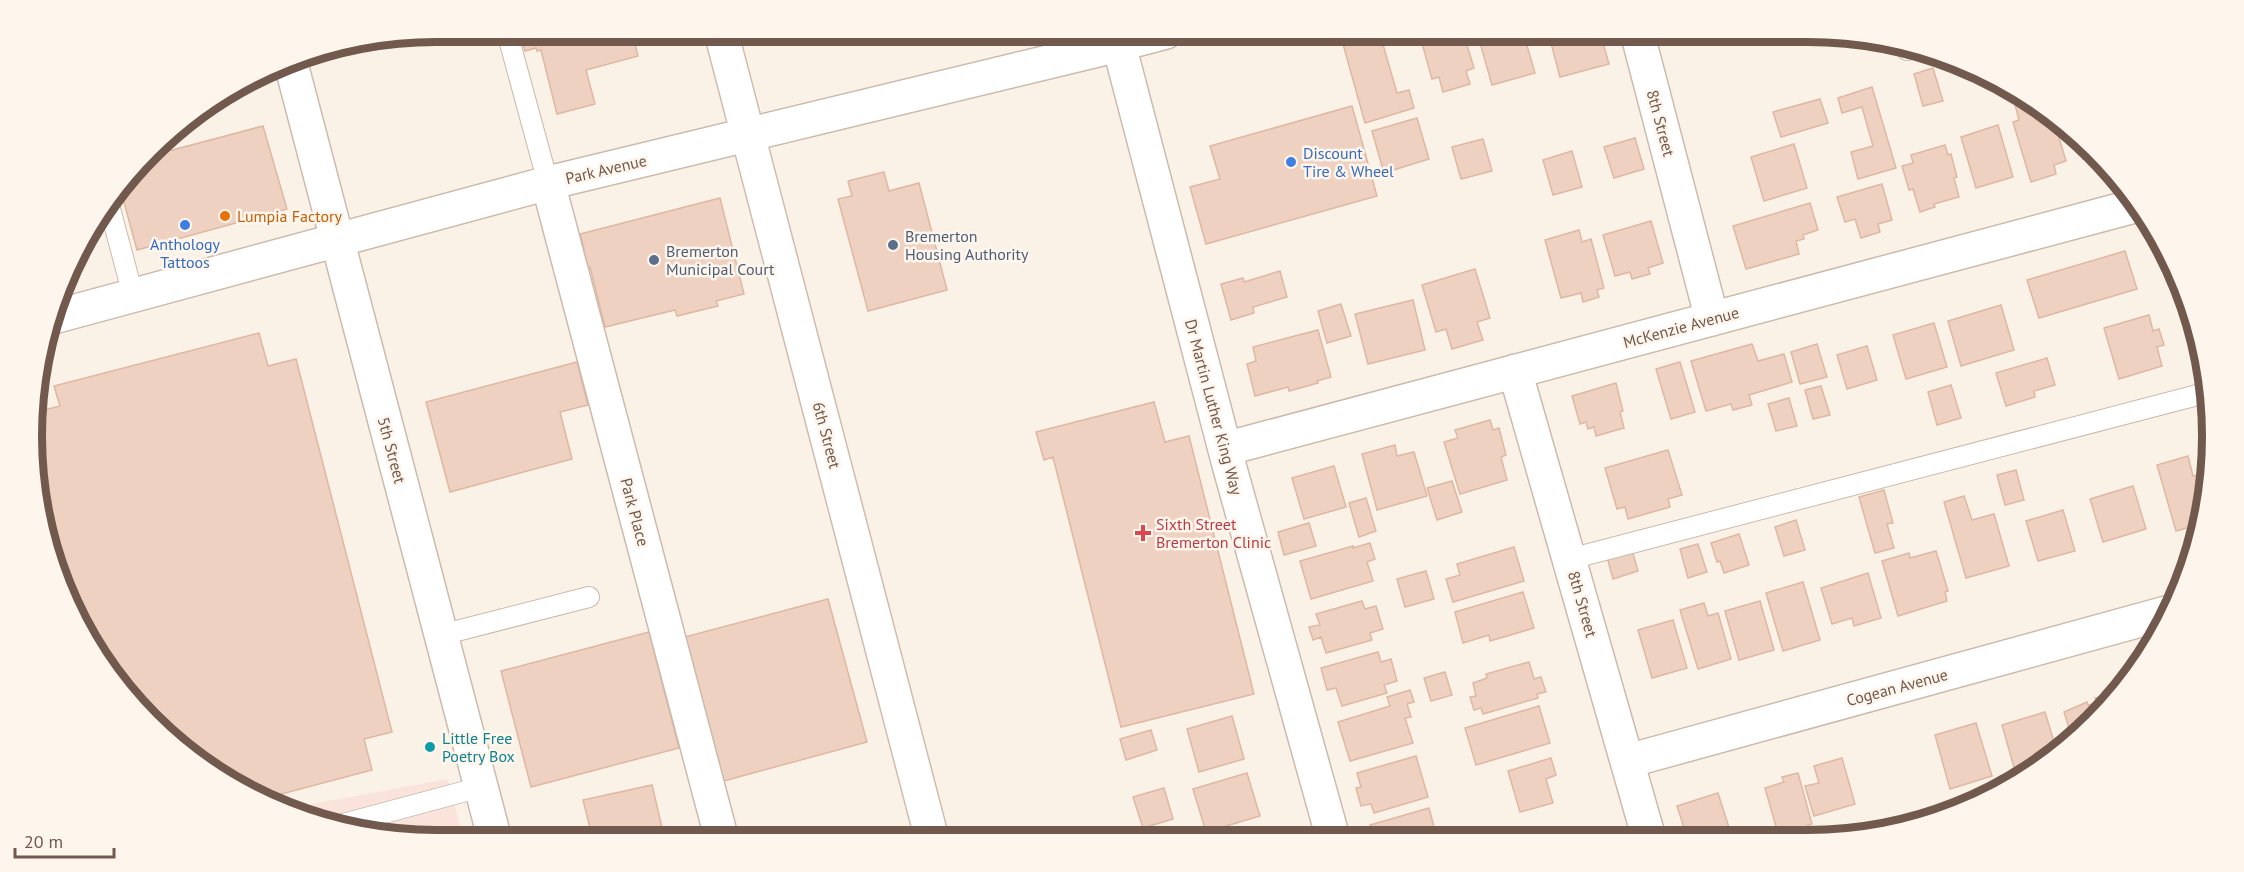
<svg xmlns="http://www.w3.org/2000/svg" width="2244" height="872" font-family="'PT Sans',sans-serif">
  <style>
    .commercial { fill: #fae3db }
    .building { fill: #eed1c0; stroke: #dfb7a2; stroke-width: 1.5 }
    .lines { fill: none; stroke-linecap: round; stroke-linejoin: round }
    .service-casing { stroke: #ccbaad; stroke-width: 22 }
    .minor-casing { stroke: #ccbaad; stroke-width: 36 }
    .secondary-casing { stroke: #d0bcae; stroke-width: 36 }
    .service { stroke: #fff; stroke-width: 20 }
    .minor { stroke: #fff; stroke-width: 33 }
    .secondary { stroke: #fff; stroke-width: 33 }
    .shop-dot { fill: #3f7fe0; stroke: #fef6ed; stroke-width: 2 }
    .food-dot { fill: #e8710a; stroke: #fef6ed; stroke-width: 2 }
    .service-dot { fill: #5c6f8a; stroke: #fef6ed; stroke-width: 2 }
    .health-dot { fill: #e0444e; stroke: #fef6ed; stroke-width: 2 }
    .culture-dot { fill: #0f9aa8; stroke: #fef6ed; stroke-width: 2 }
    .labels { text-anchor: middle; stroke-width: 5; stroke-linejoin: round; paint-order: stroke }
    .street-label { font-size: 16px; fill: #72594d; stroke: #fef6ed }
    .shop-label { font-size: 16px; fill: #366cbe; stroke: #fef6ed; text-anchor: start }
    .food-label { font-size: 16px; fill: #c56008; stroke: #fef6ed; text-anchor: start }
    .service-label { font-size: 16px; fill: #4e5e75; stroke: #fef6ed; text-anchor: start }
    .health-label { font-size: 16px; fill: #be3a42; stroke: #fef6ed; text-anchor: start }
    .culture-label { font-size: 16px; fill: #0d838f; stroke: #fef6ed; text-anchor: start }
    .rim { fill: none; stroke: #72594d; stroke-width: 8 }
  </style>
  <rect width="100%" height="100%" fill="#fbf2e7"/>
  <path class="commercial" d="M448,779l16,61h-28l-105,-13 -46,-18z"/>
  <path class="building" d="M531,32h101l6,24 -52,14 9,34 -38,10 -16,-64 -4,1 -1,-3 -11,3 -3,-11 11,-3z
    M1433,32h30l11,36 -8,3 4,13 -27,8 -4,-15 -7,2 -12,-43z
    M1477,32h46l12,41 -43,12z
    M1548,32h52l9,32 -49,13z
    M1380,34l17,59 12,-3 5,18 -49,15 -22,-79z
    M1933,68l10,33 -20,5 -9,-32z
    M1872,87l24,81 -38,11 -7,-27 22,-6 -11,-39 -20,6 -4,-15z
    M2025,97l27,17 14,47 -12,4 2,9 -25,8 -18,-60 6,-2 -5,-19z
    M1820,99l8,24 -47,14 -8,-25z
    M1352,106l25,90 -171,48 -16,-57 30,-8 -10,-33z
    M1417,118l12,41 -45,14 -12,-42z
    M1998,125l15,52 -37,11 -15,-51z
    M263,126l24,83 -150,41 -16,-59 29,-35z
    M2076,135l21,20 -14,4z
    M1635,138l9,31 -30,9 -10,-31z
    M1483,139l9,32 -31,8 -9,-32z
    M1794,144l13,44 -43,13 -13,-44z
    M1945,145l3,10 3,-1 6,23 -3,1 5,19 -25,7 1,3 -15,5 -7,-23 -4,1 -7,-24 11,-3 -2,-8z
    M1572,151l10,36 -29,8 -10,-35z
    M884,172l5,19 30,-8 28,107 -79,21 -30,-112 14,-3 -4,-15z
    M1882,184l10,36 -14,4 2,8 -19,6 -6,-19 -10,3 -8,-25z
    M720,198l24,96 -28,7 2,5 -41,10 -2,-6 -70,17 -15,-60 -15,4 -5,-19 14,-3 -4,-15z
    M1810,203l8,27 -15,5 1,4 -8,2 3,13 -53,15 -13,-43z
    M1651,221l12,42 -15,5 2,6 -18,5 -2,-7 -15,4 -12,-41z
    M1579,230l3,12 9,-3 13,49 -7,2 2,7 -16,5 -2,-9 -20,5 -16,-58z
    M2125,251l12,38 -98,29 -12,-38z
    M1475,269l15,49 -13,4 6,18 -31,9 -6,-20 -10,3 -14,-47z
    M1280,271l7,26 -34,10 1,6 -23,7 -10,-36 22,-6 1,4z
    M1413,300l12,50 -57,14 -13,-50z
    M1341,304l10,32 -24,7 -9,-32z
    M2001,305l13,45 -53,16 -13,-45z
    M2149,315l4,16 6,-2 5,16 -7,2 5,19 -43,13 -15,-51z
    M1934,323l13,44 -41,12 -13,-44z
    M1318,330l13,47 -14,4 1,2 -29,8 -1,-4 -33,9 -8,-32 9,-3 -3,-14z
    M259,333l9,33 28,-7 96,373 -28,7 8,31 -113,30 -69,-43 -91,-97 -23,-44 -38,-147 -2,-57 24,-6 -6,-20z
    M1752,344l6,17 26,-7 8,28 -43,13 3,10 -19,5 -2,-6 -25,7 -15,-50z
    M1817,344l10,33 -27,7 -9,-32z
    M1867,346l10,34 -30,9 -10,-34z
    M2047,358l8,27 -21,6 1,6 -29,9 -10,-33z
    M577,362l11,43 -28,7 12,47 -122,33 -24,-90z
    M1680,362l15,50 -24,7 -15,-50z
    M1616,383l7,28 -3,1 4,16 -28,8 -2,-9 -6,2 -2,-7 -6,2 -8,-28z
    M1951,385l10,33 -24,7 -9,-33z
    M1821,386l9,29 -17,4 -8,-29z
    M1789,398l8,28 -21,5 -8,-27z
    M1154,402l11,40 24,-6 65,258 -133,33 -68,-270 -9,3 -8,-28z
    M1490,420l3,10 6,-2 7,27 -5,2 6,23 -47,14 -16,-52 14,-4 -3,-8z
    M1395,445l2,11 17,-4 13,44 -50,14 -15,-56z
    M1668,450l14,45 -14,4 2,8 -42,12 -3,-12 -8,2 -12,-41z
    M2188,456l5,20 15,-4 1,4 -8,48 -25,7 -19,-66z
    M1334,466l12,41 -42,12 -12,-41z
    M2016,470l8,30 -19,5 -8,-30z
    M1452,481l10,31 -25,8 -10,-32z
    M2133,486l13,43 -43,13 -13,-43z
    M1884,490l9,33 -6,1 7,24 -19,5 -16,-56z
    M1964,496l8,24 22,-6 15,52 -43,12 -22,-76z
    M1366,498l10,33 -17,6 -10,-34z
    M2063,510l12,41 -37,10 -12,-40z
    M1796,520l9,30 -21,6 -9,-29z
    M1309,523l7,23 -32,9 -6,-23z
    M1739,534l10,31 -25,8 -4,-12 -3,1 -6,-19z
    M1370,543l5,16 -8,3 6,19 -62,18 -11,-38 53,-15v2z
    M1698,544l9,28 -19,6 -8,-29z
    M1514,547l10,34 -71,21 -7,-23 14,-4 -3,-11z
    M1632,550l6,21 -25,8 -6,-22z
    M1936,551l12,40 -3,1 2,9 -49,15 -16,-55 27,-8 1,5z
    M1426,571l8,28 -29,8 -8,-28z
    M1868,573l13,45 -27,8 -2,-8 -20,6 -11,-36z
    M1803,582l17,58 -37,11 -17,-58z
    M1523,592l11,36 -44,13 -1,-6 -26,8 -8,-31z
    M828,599l39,143 -147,40 -39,-144z
    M1362,601l3,8 11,-3 7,23 -13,4 2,7 -46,13 -5,-16 -8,3 -4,-13 11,-2 -4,-11z
    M1760,601l14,49 -35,10 -14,-49z
    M1704,603l4,13 10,-3 13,46 -33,10 -18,-59z
    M1673,620l14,48 -35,10 -14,-48z
    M649,632l30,116 -148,39 -30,-116z
    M1378,652l3,10 10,-3 6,22 -13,4 3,8 -45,13 -6,-18 -9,2 -6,-22z
    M1529,662l5,17 7,-2 5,15 -9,2 1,4 -55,16 -2,-6 -7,2 -4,-13 6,-1 -3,-13 14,-5 -1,-4z
    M1445,672l7,23 -21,6 -7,-23z
    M1410,690l4,12 -7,2 4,13 -6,1 8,25 -63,18 -12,-39 52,-16 -3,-9z
    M2108,695l1,6 -36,40 -9,-29 23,-10 1,3 9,-2 -2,-5z
    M1539,706l11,37 -74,22 -11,-37z
    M2045,712l12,40 -40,26 -15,-53z
    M1232,716l12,43 -45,13 -12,-43z
    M1976,723l16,53 -42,13 -15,-54z
    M1151,730l6,20 -31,10 -6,-21z
    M1416,756l12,41 -54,16 -3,-9 -10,2 -5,-18 5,-1 -4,-14z
    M1551,758l5,17 -10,4 7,24 -33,9 -12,-41z
    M1842,758l13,46 -41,12 -9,-30 14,-3 -5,-17z
    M1247,773l13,43 -54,16 -13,-43z
    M1798,773l14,51 -6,2 4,11h-33l-2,-6 2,-1 -12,-42 19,-6 -2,-5z
    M652,785l13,55h-72l-10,-40z
    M1164,788l9,31 -30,9 -10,-31z
    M1718,793l14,44h-45l-10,-31z
    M1429,808l8,30h-64l-3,-13z
    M448,831l2,9 -30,-2z"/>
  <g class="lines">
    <defs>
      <path id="service" d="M507,32l41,151
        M1907,50l10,-3
        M109,205l24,90
        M1570,559l639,-167
        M441,635l148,-38
        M332,827l149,-40"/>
      <path id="minor" d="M1637,32l75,287
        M1119,45l110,420 104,373
        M290,60l205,780
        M548,183l174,657
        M50,318l498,-135 550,-133 68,-18
        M1515,371l134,467
        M1225,449l913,-244
        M1628,761l538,-148"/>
      <path id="secondary" d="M721,32l211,807"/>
    </defs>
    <use href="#service" class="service-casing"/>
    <use href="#minor" class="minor-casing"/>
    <use href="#secondary" class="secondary-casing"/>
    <use href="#service" class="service"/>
    <use href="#minor" class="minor"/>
    <use href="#secondary" class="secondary"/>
  </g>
  <g class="shop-dot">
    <circle cx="1291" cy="162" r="6"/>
    <circle cx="185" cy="225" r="6"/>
  </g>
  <circle class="food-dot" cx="225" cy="216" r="6"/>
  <g class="service-dot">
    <circle cx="893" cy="245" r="6"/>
    <circle cx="654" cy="260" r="6"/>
  </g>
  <path class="health-dot" d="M1140 524h6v6h6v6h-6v6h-6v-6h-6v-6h6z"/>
  <circle class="culture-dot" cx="430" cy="747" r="6"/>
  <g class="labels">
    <g class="street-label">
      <text transform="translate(1661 123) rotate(75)" y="6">8th Street</text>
      <text transform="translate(606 169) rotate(-13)" y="6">Park Avenue</text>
      <text transform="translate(1681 327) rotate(-15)" y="6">McKenzie Avenue</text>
      <text transform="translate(1214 407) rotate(75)" y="6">Dr Martin Luther King Way</text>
      <text transform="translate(827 435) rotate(75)" y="6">6th Street</text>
      <text transform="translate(392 450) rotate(75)" y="6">5th Street</text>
      <text transform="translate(635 512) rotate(75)" y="6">Park Place</text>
      <text transform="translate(1583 604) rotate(74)" y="6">8th Street</text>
      <text transform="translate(1897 687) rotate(-15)" y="6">Cogean Avenue</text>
    </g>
    <g class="shop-label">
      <text x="1303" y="159">Discount<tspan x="1303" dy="18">Tire &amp; Wheel</tspan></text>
      <text x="185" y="250" text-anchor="middle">Anthology<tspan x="185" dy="18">Tattoos</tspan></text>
    </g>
    <g class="food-label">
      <text x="237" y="222">Lumpia Factory</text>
    </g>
    <g class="service-label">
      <text x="905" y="242">Bremerton<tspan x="905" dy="18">Housing Authority</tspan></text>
      <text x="666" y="257">Bremerton<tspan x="666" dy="18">Municipal Court</tspan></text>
    </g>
    <g class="health-label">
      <text x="1156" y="530">Sixth Street<tspan x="1156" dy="18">Bremerton Clinic</tspan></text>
    </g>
    <g class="culture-label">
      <text x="442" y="744">Little Free<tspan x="442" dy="18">Poetry Box</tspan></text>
    </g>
  </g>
  <path d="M0 0H2244V872H0ZM436 42H1808A394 394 0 0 1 2202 436V436A394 394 0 0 1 1808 830H436A394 394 0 0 1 42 436V436A394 394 0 0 1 436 42Z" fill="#fef6ed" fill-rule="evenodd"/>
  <path class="rim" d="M436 42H1808A394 394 0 0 1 2202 436V436A394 394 0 0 1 1808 830H436A394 394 0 0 1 42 436V436A394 394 0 0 1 436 42Z"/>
  <path d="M15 848v9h99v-9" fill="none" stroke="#72594d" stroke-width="3"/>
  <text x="24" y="848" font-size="18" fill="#72594d" stroke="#fef6ed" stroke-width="4.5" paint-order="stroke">20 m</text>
</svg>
